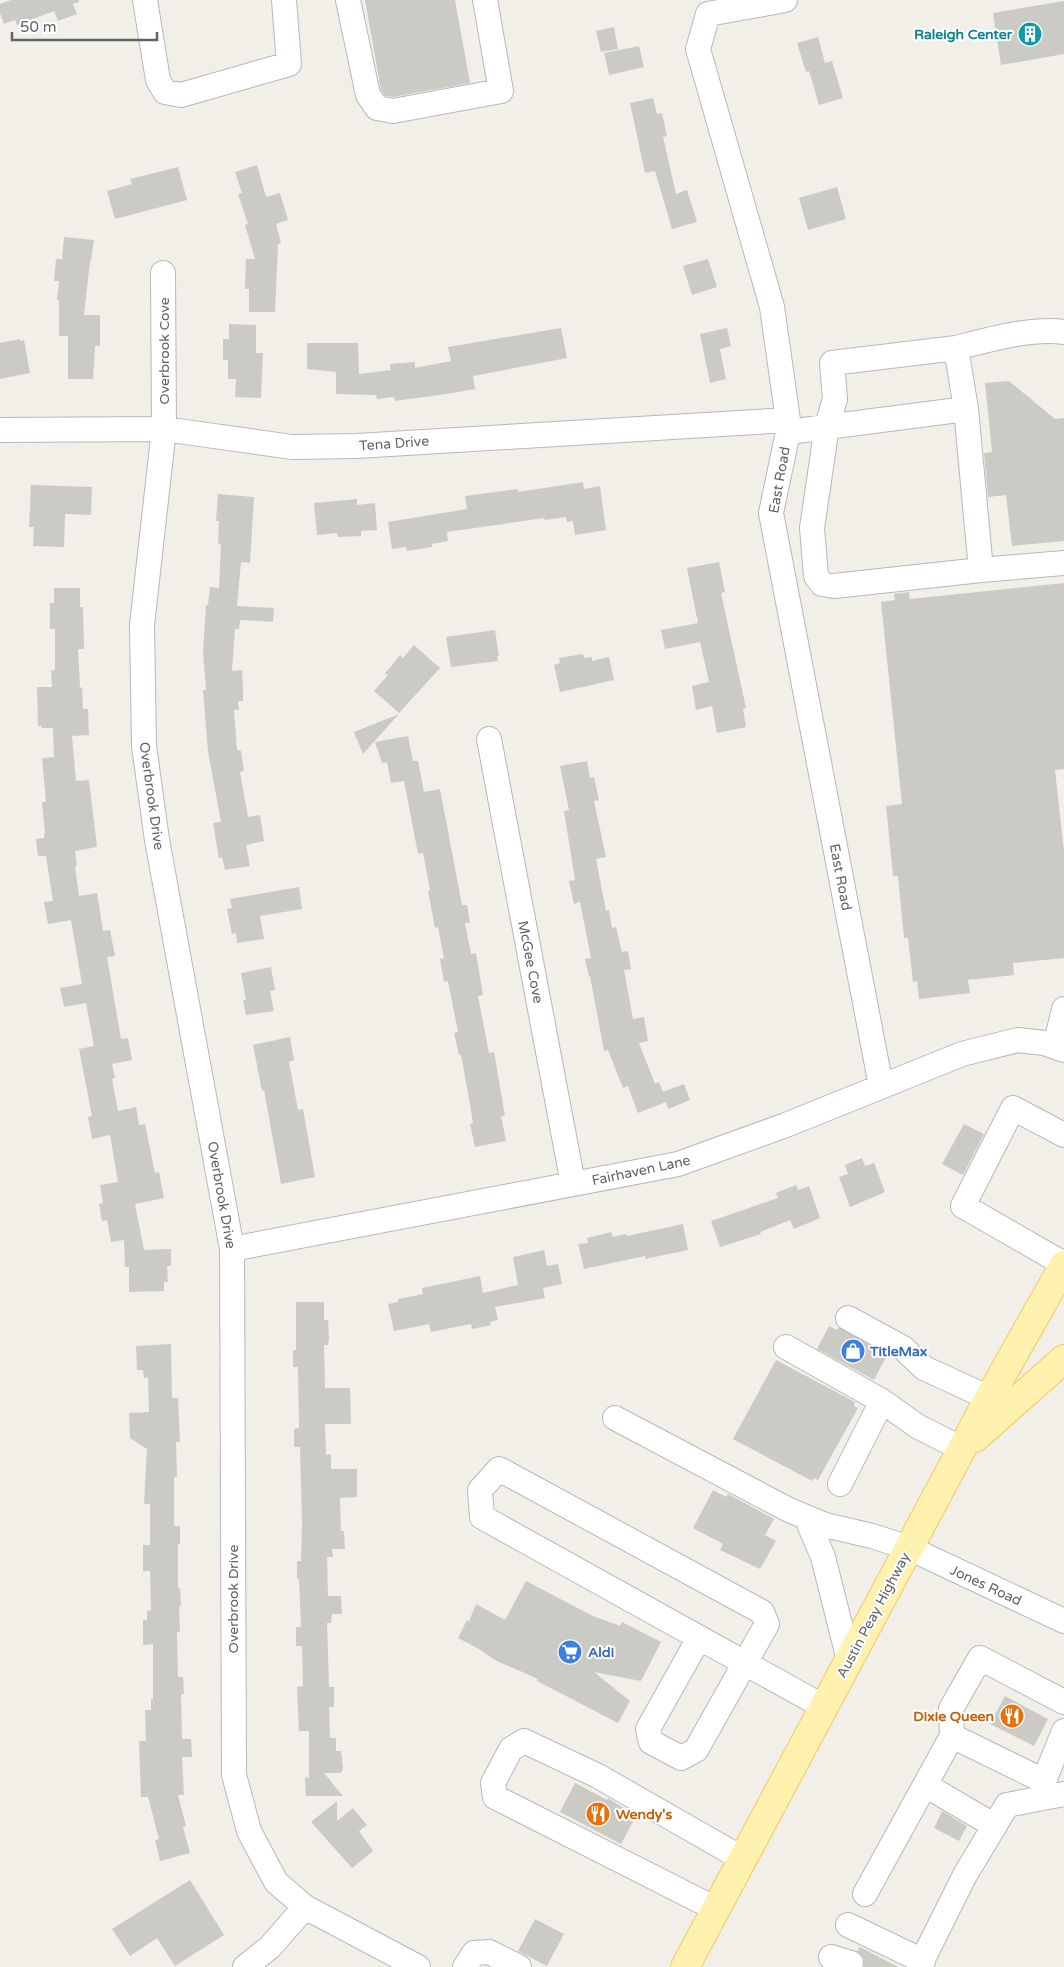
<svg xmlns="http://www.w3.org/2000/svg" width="1064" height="1967" font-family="'Varela Round',sans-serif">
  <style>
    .building { fill: #cccac5 }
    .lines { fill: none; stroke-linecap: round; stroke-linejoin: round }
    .minor-casing { stroke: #b5b8bc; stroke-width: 26 }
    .major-casing { stroke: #f2c960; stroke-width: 30 }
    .minor { stroke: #fff; stroke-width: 24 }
    .major { stroke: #fff2af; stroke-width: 28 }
    .labels { text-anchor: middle; stroke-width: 4; stroke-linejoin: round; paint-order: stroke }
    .culture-label { font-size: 14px; font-weight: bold; fill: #0d838f; stroke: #fff; text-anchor: end }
    .street-label { font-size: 14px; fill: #5f6368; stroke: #fff }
    .shop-label { font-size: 14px; font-weight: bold; fill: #366cbe; stroke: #fff; text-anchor: start }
    .food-label { font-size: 14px; font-weight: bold; fill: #c56008; stroke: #fff; text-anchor: end }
  </style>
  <rect width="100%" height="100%" fill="#f1efe8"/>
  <path class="building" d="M11,0h68v2l-6,2 4,10 -19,7 -4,-10 -37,14 -2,-5 -11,4 -4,-11v-9z
    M365,0h90l15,83 -77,14 -8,-1 -4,-6z
    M1064,1v53l-63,11 -8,-52z
    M614,27l4,22 -17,3 -5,-21z
    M818,37l7,26 7,-2 11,37 -24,7 -10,-34 -3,1 -9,-29z
    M639,46l5,21 -35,8 -5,-22z
    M653,98l4,16 5,-1 5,23 -4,1 13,57 11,-4 10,32 -25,7 -17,-58 -10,2 -15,-70z
    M257,165l9,32 14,-4 8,27 -12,4 5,19 -3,1 -3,68h-26v-23h-4l1,-30h9l-10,-34 3,-1 -10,-30 4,-1 -7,-21z
    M178,167l9,33 -72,19 -8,-28 25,-7 -2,-5z
    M837,187l9,32 -38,11 -9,-32z
    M64,237l30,3 -3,21h-1l-6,54h16v31h-5l-2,33h-25v-43h-9v-36h-2l2,-19h-5l2,-22h6z
    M708,259l9,28 -25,8 -9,-29z
    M229,324l27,1v28h7l-2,45 -26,-1 1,-18h-8v-19h-5v-21h6z
    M561,328l6,30 -94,18 2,13 -22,4 -58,8 -1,-4 -17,2 -1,-4 -40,-1v-22l-29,-3v-26h51l1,31 32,-4 -1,-6 25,-2v6l36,-7 -3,-14z
    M727,328l4,18 -11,3 6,30 -16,4 -10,-49z
    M20,339l1,2 3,-1 6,33 -30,6v-36z
    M1009,381l46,38 9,-1v123l-52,5 -6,-51 -18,2 -4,-44 8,-1 -7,-69z
    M583,482l1,7 16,-3 6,44 -31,5 -2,-14 -6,1 -1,-5 -21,3 -1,-2 -97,14 1,9 -16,3v3l-25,4 -1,-4 -14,2 -4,-27 79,-13 -2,-13 52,-7 1,3z
    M31,485l61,2 -1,28 -26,-1 -1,33 -31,-1 1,-19h-5z
    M218,494l36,3 -4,66 -9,-1 -4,44 37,2 -1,14 -33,-2 -1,9h-4l-3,42 10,-1 1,19v12h-5l1,9h-5l3,40 4,1 3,20 -4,1 8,45 12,-2 4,26 -18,4 4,21 -25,4 -3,-13 -3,1 -6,-35 8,-1 -13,-71 -5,-61h3l-3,-38 3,-47h2l2,-18 9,1 2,-44 -3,-1 1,-22h-3z
    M357,499v6l18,-2 2,27 -16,1v5l-23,1 -1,-4 -20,2 -3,-32z
    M719,562l6,30 -4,1 25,115 -3,1 3,18 -29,6 -5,-27 -16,4 -4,-24 17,-4 -9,-40 -35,7 -4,-19 37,-7 -11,-55z
    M1064,583v186l-9,1 9,82v106l-51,5 1,12 -46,5 2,13 -51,6 -2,-18 -4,1 -5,-44h-4l-6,-62h-5l-7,-70 16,-2 -21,-202 14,-2 -1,-6 15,-2 1,7z
    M54,588h26v19h3l1,42h-6l2,39 2,-1 1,22h5l1,26 -17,1 4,45 13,-1 8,67 -22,4 2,15h-2l4,30 18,-3 6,38 7,-1 5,26 -8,1 14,82 7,-1 4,22 -20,4 3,14 -3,1 6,32 18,-4 3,18 6,-1 10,49 4,-1 5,26 -29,6 9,46 27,-1v17h-4l1,16h-4v9l-35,1v-25h-4l-1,-27 -13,2 -4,-22 -5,1 -3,-17 4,-1 -3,-18 18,-3 -8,-47 -18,4 -4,-22 4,-1 -13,-67 15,-3 -8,-43 -22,4 -4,-19 22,-4 -11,-64 -23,4 -4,-22 9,-1 -7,-45h-8l-2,-17 8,-1v-4h1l-3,-32h4l-4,-44 12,-1 -1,-29h-11l-1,-2h-3l-1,-39h15l-1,-16 4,-1v-41h-5v-26h4z
    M495,630l4,26h-2l1,5 -47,6 -5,-30z
    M414,645l26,23 -41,45 -25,-22 14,-16 -3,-2 8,-9 7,-9 3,3z
    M583,654l1,4 8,-1v4l17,-4 5,23 -54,12 -6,-27 6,-2 -1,-5z
    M399,714l-36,40 -9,-22z
    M408,736l5,25h5l6,31 16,-3 22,116h5l3,18h-5l6,31 5,-1 7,42 -5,1 11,57 5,-1 11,64h-4l5,25 -31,6 -5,-23 3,-1 -3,-19 -9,-49h-2l-5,-22 4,-1 -10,-51 -4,1 -1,-6 -3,-17 4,-1 -6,-31 -3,1 -7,-37 2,-1 -7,-37 -5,1 -14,-73 -13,2 -4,-21 -5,1 -7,-21z
    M587,761l3,17 4,-1 5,23 -5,1 12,56 -10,2 10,52 3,-1 3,18 4,-1 6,25 6,-1 3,18 -7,1 9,49 11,-2 4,24 -9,2 16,41 4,-2 4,10 21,-8 6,16 -22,9 -2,-7 -28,11 -10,-27 -5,2 -15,-38 -4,1 -14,-75 -1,1 -4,-18 6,-1 -11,-56 -6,2 -5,-23 6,-1 -11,-69 5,-1 -9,-44z
    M299,887l3,22 -42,7 4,23 -27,4 -1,-10 -4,1 -5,-25 5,-1 -2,-9z
    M271,967l4,23 -5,1 4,20 -28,4 -3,-15h3l-5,-27z
    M290,1037l4,23 -5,2 9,48 5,-1 12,68 -34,7 -17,-94 -2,1 -9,-46z
    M964,1124l20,10 -21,41 -21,-11z
    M862,1158l3,8 9,-3 11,29 -35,15 -11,-30 9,-3 -3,-9z
    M796,1185l2,5 11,-4 11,32 -26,11 -4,-9 -30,12 1,2 -41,13 -9,-26 67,-23 -2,-5z
    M683,1224l5,26 -43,9v-3l-61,13 -6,-25 10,-1 -1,-5 24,-6 2,5 13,-3 1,2z
    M544,1250l3,16 11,-2 4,20 -19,4 2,10 -50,9 3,13 -8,2 1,3 -19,4 -1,-5 -40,8 -2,-8 -35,7 -6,-27 10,-2v-3l25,-5 -1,-6 58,-12 3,17 35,-8 -5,-28z
    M296,1302h28v18h4l1,19 -1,6h-4l1,43h25l1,36h-26l1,31 5,-1v15h26v28l-17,1 1,33h3l1,18h-13l1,8h-6l1,39h13l1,18h-10l-1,9h-4l2,64h5v20h-5l1,31h6v13h5l2,17 -2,5h-17l19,23h-37l-1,-19 4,1v-47h-10l-2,-44 6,-1 -1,-40h-6v-19h5l-2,-48h-2v-18h4l1,-39 -2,-75h-6v-18l5,-1 -1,-61h-5v-17h3z
    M829,1326l8,4 2,-3 48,28 -13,25 -57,-31z
    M171,1344l1,54h6l2,44h-4l1,35h-3v49h6v18h-2v44h2l1,18h-2l1,26h-3l1,45h5l1,17h-3l1,45h9l1,18h-10l2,38h-6l8,31 -3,1 7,26 -30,8 -5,-21 4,-1 -11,-42h-7l-2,-56h7l-1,-31h6v-11h2v-55l-10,1v-25h4v-9l4,-1 -1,-39h-7v-26h7v-41h-6l3,-55 -17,-11 -1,-25 20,-1 -1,-35 -4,1 -1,-8h-6l-1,-24z
    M776,1360l79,42 -1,4 4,2 -40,72 -4,-2 -2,3 -79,-42z
    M713,1490l13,7 2,-3 46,25 -9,16 11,6 -16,28 -40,-19 3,-6 -30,-16z
    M526,1581l67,35 27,10 2,-4 39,20 -20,39 -47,-9 36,29 -12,22 -81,-42 1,-2 -43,-19 -16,-11 -21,-11 9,-18 2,1 7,-17 29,16z
    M1005,1696l43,23 -14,27 -44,-22z
    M575,1783l32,17 1,-2 28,18 -15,28 -61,-32z
    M337,1801v20l16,-13 14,17 -8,6 14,20 -21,17 -41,-46z
    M942,1811l25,15 -8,15 -25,-13z
    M190,1880l34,55 -49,31 -18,-28 -27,18 -18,-27z
    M535,1919l29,15 -17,32 -29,-15z
    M860,1947l38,20h-34v-8l-7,-8z"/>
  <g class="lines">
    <defs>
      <path id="minor" d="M145,0l13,80 7,12 16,3 108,-31 -5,-64
        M348,0l20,95 9,13 16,3 108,-20 -16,-91
        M785,0l-77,14 -10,35 74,258 16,113v12l-17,81 110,573
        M163,273l1,156 -22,196 2,121 13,94 75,409 2,526 15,56 27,51 29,25 113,60
        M956,348l10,61 15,161 -147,16 -12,-2 -6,-8 -4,-48 15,-102 8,-27 -3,-36z
        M956,348c31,-8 77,-21 108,-16
        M0,430l164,-1 128,18 65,-1 431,-26
        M788,432l178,-23
        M981,570l83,-7
        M489,739l84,445
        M1055,1047l9,-38
        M1064,1135l-51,-27 -50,98 101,58
        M232,1249l446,-85 108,-39 176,-71 56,-14 26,3 20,7
        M848,1318l55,30 21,20 65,30
        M786,1347l96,54 35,25 45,23
        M615,1418l172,91 38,16 47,11 37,12 155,73
        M840,1484l42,-83
        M806,1517l17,40 26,103
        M699,1638l-51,91 3,13 30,16 15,-8 71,-126 -5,-12 -263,-143 -19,21 2,27 342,190
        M952,1736l-1,-27 29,-51 84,44
        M1044,1781l20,-50
        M925,1785l70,41
        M865,1894l87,-158 92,45 4,16 16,-3
        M716,1909l-221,-112 -2,-14 18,-34 13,-8 74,35 145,83
        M848,1925l75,36
        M831,1957l20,6
        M245,1967l25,-20 35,-40
        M465,1967l9,-14 15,-1 30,15
        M919,1967l46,-92 42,-70 41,-8"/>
      <path id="major" d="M975,1438l89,-79
        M685,1967l304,-569 75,-133"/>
    </defs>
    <use href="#minor" class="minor-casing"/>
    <use href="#major" class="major-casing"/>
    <use href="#minor" class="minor"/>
    <use href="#major" class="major"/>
  </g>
  <defs>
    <symbol id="building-disc" viewBox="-11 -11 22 22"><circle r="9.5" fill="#0f9aa8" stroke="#fff"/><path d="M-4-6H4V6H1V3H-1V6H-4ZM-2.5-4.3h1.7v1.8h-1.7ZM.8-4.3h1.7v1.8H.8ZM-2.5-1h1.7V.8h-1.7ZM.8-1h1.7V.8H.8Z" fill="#fff"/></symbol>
    <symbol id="shop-disc" viewBox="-11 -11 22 22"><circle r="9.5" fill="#3f7fe0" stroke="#fff"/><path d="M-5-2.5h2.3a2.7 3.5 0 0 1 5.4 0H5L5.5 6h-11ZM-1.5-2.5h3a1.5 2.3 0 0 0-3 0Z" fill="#fff"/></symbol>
    <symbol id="supermarket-disc" viewBox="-11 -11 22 22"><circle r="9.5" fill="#3f7fe0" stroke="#fff"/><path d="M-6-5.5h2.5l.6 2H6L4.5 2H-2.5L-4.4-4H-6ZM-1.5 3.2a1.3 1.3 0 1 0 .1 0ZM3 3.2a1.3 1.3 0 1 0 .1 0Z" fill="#fff"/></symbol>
    <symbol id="restaurant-disc" viewBox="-11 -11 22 22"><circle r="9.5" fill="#e8710a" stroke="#fff"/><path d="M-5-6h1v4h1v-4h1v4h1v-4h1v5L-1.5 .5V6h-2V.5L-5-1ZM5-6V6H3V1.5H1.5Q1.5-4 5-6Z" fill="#fff"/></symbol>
  </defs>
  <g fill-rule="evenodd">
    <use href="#building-disc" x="1016" y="20" width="28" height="28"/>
    <use href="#shop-disc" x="839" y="1337" width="28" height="28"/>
    <use href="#supermarket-disc" x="556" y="1638" width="28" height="28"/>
    <use href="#restaurant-disc" x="998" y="1702" width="28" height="28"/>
    <use href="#restaurant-disc" x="584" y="1800" width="28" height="28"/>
  </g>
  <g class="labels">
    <g class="culture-label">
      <text x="1012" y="39">Raleigh Center</text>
    </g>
    <g class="street-label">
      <text transform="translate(164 351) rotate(-90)" y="5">Overbrook Cove</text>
      <text transform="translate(394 443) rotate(-4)" y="5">Tena Drive</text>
      <text transform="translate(779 480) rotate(-80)" y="5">East Road</text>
      <text transform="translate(152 796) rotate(82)" y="5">Overbrook Drive</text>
      <text transform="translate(841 877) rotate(79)" y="5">East Road</text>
      <text transform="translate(531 962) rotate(79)" y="5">McGee Cove</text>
      <text transform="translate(641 1170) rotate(-12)" y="5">Fairhaven Lane</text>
      <text transform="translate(222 1195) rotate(80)" y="5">Overbrook Drive</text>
      <text transform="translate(986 1585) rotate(25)" y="5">Jones Road</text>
      <text transform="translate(233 1599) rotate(-90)" y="5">Overbrook Drive</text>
      <text transform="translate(873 1615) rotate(-62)" y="5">Austin Peay Highway</text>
    </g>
    <g class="shop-label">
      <text x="870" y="1356">TitleMax</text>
      <text x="588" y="1657">Aldi</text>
    </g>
    <g class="food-label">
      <text x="994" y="1721">Dixie Queen</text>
      <text x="616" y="1819" text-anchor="start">Wendy's</text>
    </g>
  </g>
  <path d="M12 32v8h145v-8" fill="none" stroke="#5f6368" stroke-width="2.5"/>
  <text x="20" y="32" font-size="15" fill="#5f6368" stroke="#ffffff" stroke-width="4" paint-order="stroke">50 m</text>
</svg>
